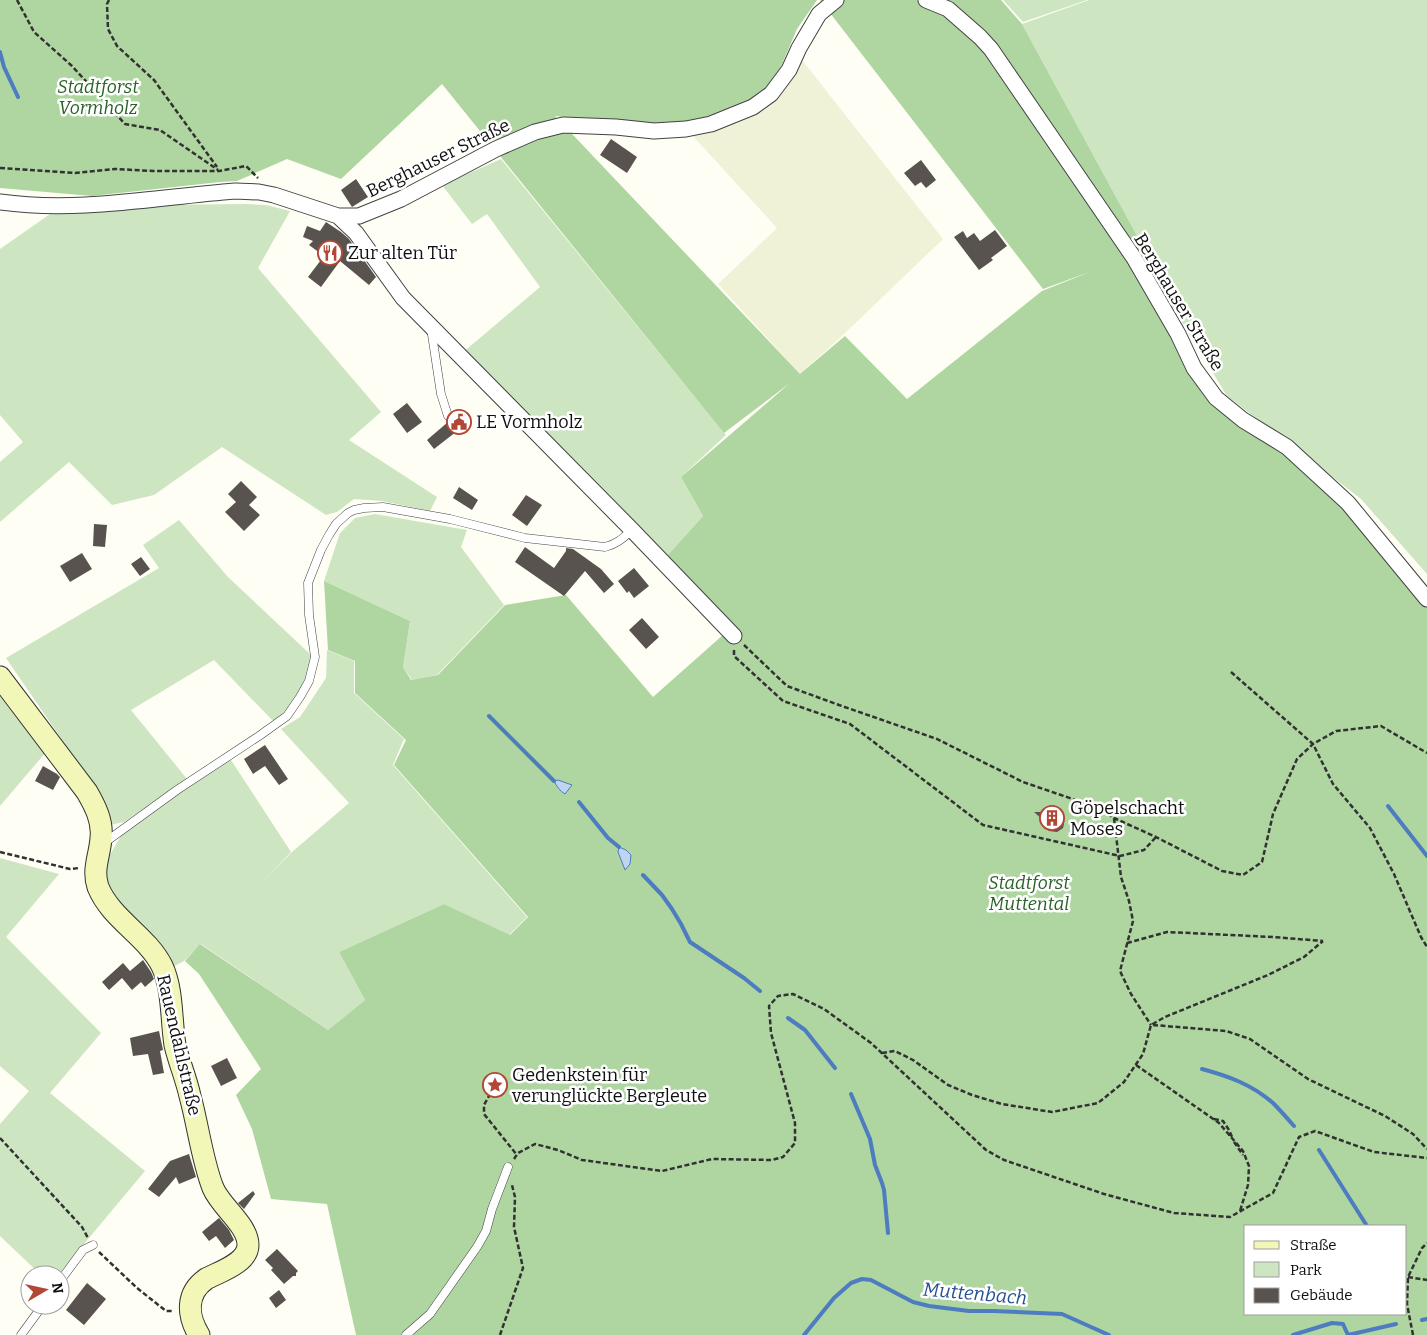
<svg xmlns="http://www.w3.org/2000/svg" width="1427" height="1335" font-family="Bitter,serif">
  <style>
    .farmland { fill: #eff2d6 }
    .green { fill: #cde6c1 }
    .forest { fill: #afd5a1; fill-rule: evenodd }
    .water { fill: #bed4f0; stroke: #4d7cc0 }
    .lines { fill: none; stroke-linecap: round; stroke-linejoin: round }
    .stream { stroke: #4d7cc0; stroke-width: 4 }
    .building { fill: #58534e }
    .lane-casing { stroke: #434343; stroke-width: 9 }
    .street-casing { stroke: #434343; stroke-width: 17 }
    .secondary-casing { stroke: #323232; stroke-width: 23 }
    .path { stroke: #323232; stroke-width: 2.5; stroke-dasharray: 5 2.5; stroke-linecap: butt }
    .lane { stroke: #fff; stroke-width: 8 }
    .street { stroke: #fff; stroke-width: 15 }
    .secondary { stroke: #f2f7b7; stroke-width: 21 }
    .labels { text-anchor: middle; stroke-width: 5; stroke-linejoin: round; paint-order: stroke }
    .park-label { font-size: 18px; font-style: italic; fill: #286226; stroke: #fff }
    .street-label { font-size: 18px; fill: #101010; stroke: #fff }
    .poi-label { font-size: 18px; fill: #101010; stroke: #fff; text-anchor: start }
    .water-label { font-size: 19px; font-style: italic; fill: #265096; stroke: #fff }
  </style>
  <rect width="100%" height="100%" fill="#fefef4"/>
  <path class="farmland" d="M802,60l141,179 -100,96 -43,39 -82,-90 59,-56 -85,-93 47,-14 33,-20z"/>
  <path class="green" d="M1003,0h84l-64,22z
    M1089,0h338v574l-66,-75 -134,-103 -90,-148 4,-5 -119,-219z
    M501,159l225,276 -45,42 22,39 -36,40 -206,-202 79,-67 -53,-73 -15,10 -30,-39z
    M244,204l22,1 24,6 -32,57 123,144 -32,28 88,57 -7,14 -48,-10 -28,-2 -17,13 -11,3 -104,-68 -68,48 -42,10 -43,-43 -69,60v-60l23,-20 -23,-27v-166l50,-35 109,-9z
    M375,514l92,16 -6,17 43,58 -67,70 -25,5 -9,-13 7,-46 -86,-40 16,-48 15,-15z
    M179,520l49,57 83,78 2,22 -38,46 -61,-63 -83,50 56,69 -63,43 -14,3 -9,-26 -14,-26 -14,-17 -67,-98 153,-90 -16,-23z
    M327,650l27,11v32l50,46 -11,26 134,152 -18,18 -65,-31 -105,48 26,48 -37,30 -127,-86 -17,17 -11,6 -59,-73 -8,-13 -2,-16 18,-31 107,-77 62,95 -26,27 27,-27 57,-49 -68,-74 19,-12 26,-39z
    M0,690l46,62 -46,54z
    M0,858l59,16 -53,63 95,96 -51,60 95,78 -87,104h-17l-41,-39v-112l29,-33 -29,-25z"/>
  <path class="forest" d="M0,0h817l-20,29 -23,54 -28,23 -57,17 -14,1 -81,-4 -39,-4 245,258 45,-38 62,63 135,-108 50,-20 -49,18 -223,-289h181l21,24 119,219 -14,15 47,77 37,70 75,46 57,57 84,99v728h-1071l-29,-131 -56,-5 -19,-70 -16,-34 25,-26 -62,-95 -14,-13 15,-17 128,86 37,-30 -26,-48 105,-48 66,31 18,-18 -134,-152 12,-25 -51,-47v-32l-27,-11 -4,-69 86,40 -7,46 8,13 27,-5 67,-70 61,-10 87,102 79,-70 -65,-71 36,-40 -22,-39 109,-94 -66,50 -282,-349 -101,95 -54,-20 -50,22 -17,1 -128,14 -92,-8zM1246,1226h160v88h-160z"/>
  <path class="water" d="M558,780l14,5 -7,9c-5,-3 -8,-7 -11,-13z
    M619,847l7,3 5,5 -1,9 -5,6 -7,-18z"/>
  <g class="lines">
    <path class="stream" d="M0,52l4,15 14,30
      M489,716l65,65
      M579,802l29,36 11,9
      M1388,806l39,50
      M643,875l19,20 10,14 9,15 9,18 54,36 16,13
      M788,1018l17,12 30,38
      M1202,1069c26,7 49,15 71,34 7,7 14,15 21,23
      M851,1094l19,45 5,26 7,18 2,7 4,43
      M1319,1150l48,76
      M1422,1320l5,-1
      M804,1335l30,-37 17,-15 11,-4 9,1 42,22 16,4 40,5h24l69,3 47,21
      M1293,1335l39,-12 11,1 5,11 48,-11"/>
  </g>
  <path class="building" d="M611,139l26,18 -10,16 -27,-18z
    M921,160l15,20 -10,8 -5,-6 -6,4 -11,-13z
    M356,179l12,18 -16,10 -11,-17z
    M326,222l15,10 8,7 27,38 -7,8 -29,-24 -19,26 -13,-10 16,-21 -15,-11 4,-4 -10,-4 4,-11 13,5z
    M995,230l12,16 -16,12 2,2 -14,10 -25,-33 9,-6 4,7 7,-5 6,8z
    M407,403l15,19 -15,11 -14,-19z
    M462,410l8,11 -36,28 -7,-9z
    M241,481l16,16 -8,8 11,10 -16,16 -19,-19 11,-10 -8,-8z
    M459,487l19,13 -6,10 -19,-12z
    M526,495l16,10 -15,21 -15,-11z
    M94,524l13,1 -2,22 -12,-1z
    M525,547l29,21 12,-17v-3l7,1 28,20 13,15 -10,9 -19,-22 -21,25 -49,-34z
    M82,553l10,16 -22,13 -10,-16z
    M141,557l9,12 -10,7 -9,-12z
    M634,568l15,18 -15,12 -5,-7 -2,2 -9,-12z
    M642,618l17,19 -13,12 -17,-19z
    M265,745l23,34 -9,6 -14,-19 -12,8 -9,-15z
    M43,766l14,8 3,3 -7,13 -18,-9z
    M1034,812h23l6,4 1,8 -1,4 -6,4 -8,-1 -3,-3 -2,-7z
    M143,960l8,12 3,7 -9,8 -4,-5 -9,8 -10,-12 -13,12 -7,-8 21,-19 7,8z
    M159,1031l4,19 -3,1 4,22 -11,2 -5,-21 -15,2 -3,-18z
    M227,1058l10,20 -16,8 -10,-20z
    M189,1154l7,23 -17,7 -3,-7 -17,20 -11,-8 22,-28z
    M253,1191l2,3 -11,15 -6,-6z
    M219,1218l10,12 5,10 -9,8 -9,-12 -7,5 -7,-9z
    M277,1249l21,22 -2,2v3h-3l-9,8 -13,-14 2,-2 -8,-8z
    M87,1283l19,16 -22,26 -18,-15z
    M279,1290l7,10 -10,8 -7,-10z"/>
  <g class="lines">
    <defs>
      <path id="lane" d="M431,328l10,66 7,22
        M104,843l73,-53 82,-54 28,-20 13,-19 9,-16 6,-24 -6,-42 -1,-32 13,-33 8,-15 7,-11 12,-11 6,-3 10,-2 19,-1 67,12 75,19 80,9c12,-3 18,-9 27,-17
        M60,1281l23,-31 10,-5
        M21,1335l22,-30
        M406,1335l24,-21 47,-67 9,-16 6,-22 16,-42"/>
      <path id="street" d="M926,0l22,9 32,28 11,12 143,209 44,76 16,34 22,30 27,22 44,27 61,56 79,96
        M0,202c78,11 157,-5 235,-11l24,1 15,3 64,21h21l42,-17 95,-50 39,-17 28,-7 53,2 38,4 32,-2 25,-5 42,-17 18,-13 18,-24 10,-22 20,-34 17,-14
        M338,216l18,17 47,65 229,232 102,106"/>
      <path id="secondary" d="M0,677l87,115c8,14 16,29 14,46 -1,17 -9,31 -3,49 13,32 49,49 64,79 11,23 9,54 13,79 4,17 11,33 15,51 8,29 12,64 23,92 8,19 35,37 35,57 0,18 -29,27 -42,34 -20,14 -19,36 -7,56"/>
    </defs>
    <use href="#lane" class="lane-casing"/>
    <use href="#street" class="street-casing"/>
    <use href="#secondary" class="secondary-casing"/>
    <path class="path" d="M17,0l17,32 38,34 53,58 35,6 58,40
      M109,0l-2,4 1,25 9,17 37,34 63,87
      M0,168l75,5 40,-4 39,2h65l27,-5 12,12
      M744,645l43,41 52,19 98,34 86,43 73,25 18,11 42,19 66,34 21,4 19,-13 11,-48 13,-30 11,-25 16,-15 23,-13 45,-5 46,27
      M734,650v6l49,45 67,23 133,101 137,31 24,-6 12,-13
      M1231,672l82,72 20,40 37,44 24,46 27,63 6,10
      M1114,818l7,59 8,24 4,20 -13,50 11,23 20,31
      M0,852l70,17 9,-1
      M1127,943l40,-11 106,5 50,4
      M1153,1025l73,6 24,8 58,40 77,37 28,18 14,15
      M882,1053l13,-2 18,9 35,25 24,10 30,9 50,8 46,-9 26,-21 19,-28 8,-29 14,-8 103,-42 36,-18 19,-16
      M1136,1065l83,58 24,28 6,15 -1,19 -8,26
      M494,1087h3v-4h-4l1,4 -10,18v9l33,41
      M1214,1119l9,2 6,9 3,7
      M0,1138l82,89 6,11
      M1234,1142l9,13
      M514,1159l4,-6 17,-9 23,6 24,10 80,11 50,-12 60,1 11,-3 12,-14v-20l-24,-90 -2,-27 9,-10 15,-2 31,15 47,34 115,107 18,10 100,34 70,19 56,4 43,-24 26,-56 16,-6 59,21 53,6
      M99,1252l38,36 29,23h8
      M1408,1277l19,3
      M500,1335l23,-67 -9,-41 1,-30 -3,-12
      M1413,1335l-6,-31 1,-27 14,-29 5,-5"/>
    <use href="#lane" class="lane"/>
    <use href="#street" class="street"/>
    <use href="#secondary" class="secondary"/>
  </g>
  <defs>
    <symbol id="restaurant-ring" viewBox="-11 -11 22 22"><circle r="9.5" fill="#fff" stroke="#b24736" stroke-width="1.5"/><path d="M-5-6h1v4h1v-4h1v4h1v-4h1v5L-1.5 .5V6h-2V.5L-5-1ZM5-6V6H3V1.5H1.5Q1.5-4 5-6Z" fill="#b24736"/></symbol>
    <symbol id="civic-ring" viewBox="-11 -11 22 22"><circle r="9.5" fill="#fff" stroke="#b24736" stroke-width="1.5"/><path d="M-.6-6.5H3V-4.5H.6V-3L4-1V1h2V6H-6V1h2V-1L-.6-3ZM-1.2 2.5V6h2.4V2.5Z" fill="#b24736"/></symbol>
    <symbol id="building-ring" viewBox="-11 -11 22 22"><circle r="9.5" fill="#fff" stroke="#b24736" stroke-width="1.5"/><path d="M-4-6H4V6H1V3H-1V6H-4ZM-2.5-4.3h1.7v1.8h-1.7ZM.8-4.3h1.7v1.8H.8ZM-2.5-1h1.7V.8h-1.7ZM.8-1h1.7V.8H.8Z" fill="#b24736"/></symbol>
    <symbol id="sight-ring" viewBox="-11 -11 22 22"><circle r="9.5" fill="#fff" stroke="#b24736" stroke-width="1.5"/><path d="M0-6L1.8-2.2L6-1.7L2.9 1.2L3.7 5.4L0 3.3L-3.7 5.4L-2.9 1.2L-6-1.7L-1.8-2.2Z" fill="#b24736"/></symbol>
  </defs>
  <g fill-rule="evenodd">
    <use href="#restaurant-ring" x="316" y="239" width="28" height="28"/>
    <use href="#civic-ring" x="445" y="408" width="28" height="28"/>
    <use href="#building-ring" x="1038" y="804" width="28" height="28"/>
    <use href="#sight-ring" x="481" y="1071" width="28" height="28"/>
  </g>
  <g class="labels">
    <g class="park-label">
      <text x="98" y="93">Stadtforst<tspan x="98" dy="21">Vormholz</tspan></text>
      <text x="1029" y="889">Stadtforst<tspan x="1029" dy="21">Muttental</tspan></text>
    </g>
    <g class="street-label">
      <text transform="translate(438 158) rotate(-26)" y="6">Berghauser Straße</text>
      <text transform="translate(1179 302) rotate(59)" y="6">Berghauser Straße</text>
      <text transform="translate(179 1045) rotate(77)" y="6">Rauendahlstraße</text>
    </g>
    <g class="poi-label">
      <text x="348" y="259">Zur alten Tür</text>
      <text x="476" y="428">LE Vormholz</text>
      <text x="1070" y="814">Göpelschacht<tspan x="1070" dy="21">Moses</tspan></text>
      <text x="512" y="1081">Gedenkstein für<tspan x="512" dy="21">verunglückte Bergleute</tspan></text>
    </g>
    <g class="water-label">
      <text transform="translate(975 1293) rotate(5)" y="7">Muttenbach</text>
    </g>
  </g>
  <rect x="1244" y="1225" width="162" height="90" fill="#ffffff" stroke="#9f9f9f"/>
  <rect x="1254" y="1241" width="25" height="8" fill="#f2f7b7" stroke="#9f9f9f"/>
  <text x="1290" y="1250" font-size="15" fill="#101010">Straße</text>
  <rect x="1254" y="1262" width="25" height="15" fill="#cde6c1" stroke="#9f9f9f"/>
  <text x="1290" y="1275" font-size="15" fill="#101010">Park</text>
  <rect x="1254" y="1288" width="25" height="15" fill="#58534e" stroke="#9f9f9f"/>
  <text x="1290" y="1300" font-size="15" fill="#101010">Gebäude</text>
  <g transform="translate(45 1290) rotate(81)"><circle r="24" fill="#ffffff" stroke="#9f9f9f"/>
  <path d="M0-4L9 19L0 12L-9 19Z" fill="#b24736"/>
  <text y="-8" font-size="14" font-weight="bold" text-anchor="middle" fill="#101010">N</text>
  </g>
</svg>
